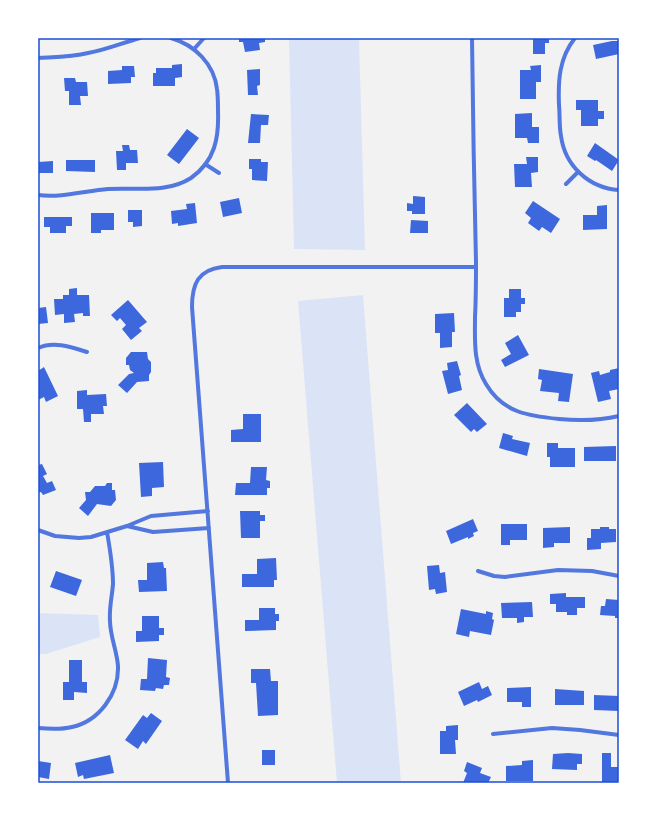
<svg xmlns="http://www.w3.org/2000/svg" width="657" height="821" font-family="Jost,sans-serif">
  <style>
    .green { fill: #dbe4f7 }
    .building { fill: #3d67dc }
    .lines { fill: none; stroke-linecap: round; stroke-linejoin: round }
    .minor { stroke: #5277de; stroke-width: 4 }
    .neatline { fill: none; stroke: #1d4ed8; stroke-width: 1.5 }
  </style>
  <rect width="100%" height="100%" fill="#f2f2f2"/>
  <path class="green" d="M289,38h70l6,212 -71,-1z
    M363,295l38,488h-64l-39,-482z
    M38,613l60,2 2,22 -54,17h-8z"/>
  <path class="building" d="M239,38h26v4l-6,1 1,7 -15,2 -2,-10h-4z
    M533,38h16v5h-4v11h-12z
    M612,41h7v13l-23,5 -3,-14z
    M182,64v13l-7,1v8h-22v-13h3v-5h16v-3z
    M541,65v17h-5v17h-16v-29h11l-1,-4z
    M122,66h12l1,11h-4v6l-23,1v-13l14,-1z
    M260,69v16l-3,1 1,9h-10l-1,-25z
    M64,78h11l1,4h11l1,14h-8l1,9h-12v-14h-4z
    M576,100h22v11h6v8h-6v7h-17v-16h-5z
    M532,113v14h7v16h-11l-1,-5h-12v-24z
    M251,114l18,1 -1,10h-7l-1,18h-12z
    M187,129l12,9 -20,26 -12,-9z
    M595,143l24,17 -7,11 -16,-11 -1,1 -8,-5z
    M122,145h7l1,5h7l1,13h-12v7h-9l-1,-19h7z
    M526,157h12v15l-7,1 1,14h-17l-1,-23h13z
    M249,159h12v3h7l-1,19 -15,-1v-11h-3z
    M66,160h29v12l-29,-1z
    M53,161v12h-15v-11z
    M413,196l12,1v17h-13v-3h-5v-8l6,1z
    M239,198l3,15 -19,4 -3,-15z
    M533,201l27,18 -9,14 -9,-6 -3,4 -11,-8 3,-5 -6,-5z
    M195,203l2,20 -19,3v-3l-6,1 -1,-13 16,-2 -1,-5z
    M607,205v24l-24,1v-15h14v-9z
    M128,210h14v16l-9,1v-5h-5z
    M91,213h23v17h-13v3h-10z
    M44,217h28v9h-6v7h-16v-6h-6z
    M411,220l17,1v12h-18z
    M77,288v7h12l1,21h-7v-3l-9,1 1,8 -11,1v-9l-9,1 -1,-16h9v-4h6v-6z
    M509,289h12v9h4v6h-4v8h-5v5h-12v-19h5z
    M128,300l19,22 -8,6 3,3 -11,9 -9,-11 4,-4 -6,-7 -3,3 -6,-6z
    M46,307l2,16 -10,1v-16z
    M454,313l1,19h-3v15l-12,1v-15h-5v-19z
    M518,335l11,20 -24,12 -4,-7 10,-6 -6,-11z
    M131,352h16l1,7 3,3v10l-2,3v6l-12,1 -10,11 -9,-8 11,-11 5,-1 -4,-3 -1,-5h-3v-7z
    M457,361l4,14 -2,1 3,14 -14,4 -6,-23 6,-1 -1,-7z
    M44,367l14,29 -12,6 -2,-5 -6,3v-29z
    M619,368v21l-10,2 2,8 -13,3 -7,-29 8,-2 1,4 10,-3v-2z
    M539,369l34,5 -4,28 -11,-1 1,-8 -19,-2 2,-11 -4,-1z
    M87,390v5l19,-1 1,12h-4l1,8h-13v8h-7l-1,-13h-6v-18z
    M467,403l20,21 -10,8 -3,-3 -3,3 -17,-17z
    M243,414h18v28h-30v-12l12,-1z
    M503,433l10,3 -1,3 18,4 -3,13 -28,-8z
    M547,443h11v5h17v19h-25v-10h-3z
    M616,446v15h-32v-14z
    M163,462l1,25 -12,1v8l-11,1 -2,-34z
    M42,464l5,10 -4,2 4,7 5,-2 4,9 -13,5 -2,-3 -3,1v-28z
    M251,467h16l-1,13 4,1v7h-3v7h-32l1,-12h14z
    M107,483h5v7h3l1,10 -5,6 -14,-2 -9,12 -9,-8 7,-8 -1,-8h5l5,-6h10z
    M240,511h20v4h5v6h-5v17h-19z
    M473,519l5,12 -5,2 1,3 -6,3v-2l-17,7 -5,-13z
    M501,524h26v16h-17v5h-9z
    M570,527v16h-16v4l-11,1v-20z
    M600,527h9v2h7v13l-15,1v6l-14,1v-12h4v-9h9z
    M276,558l1,22h-3v7h-32v-13h15v-15z
    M163,562l1,6h2l1,23 -28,1 -1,-12h9v-17z
    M439,565l1,8 5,-1 2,20 -11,2 -1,-5 -6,1 -2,-24z
    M56,571l26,9 -6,16 -26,-9z
    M566,593v4h19v11h-8v7h-10v-3h-11v-8h-6v-10z
    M606,599l13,1v18h-4v-2l-15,-1 1,-9h4z
    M532,602l1,15h-9v5l-7,1v-5h-15l-1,-15z
    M259,608h16v6h4v7h-3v9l-31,1v-11h14z
    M461,609l25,5v-3l7,2 -1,6 2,1 -3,15 -21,-4 -1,6 -13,-3z
    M142,616h17v12h5v7h-5v6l-23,1v-11h6z
    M148,658l19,2 -1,17 4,1 -1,7h-5l-1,4 -7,-1 -1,3 -15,-1 1,-11h6z
    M69,660h13v22h5v11l-13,-1v8h-11v-18h6z
    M251,669h19l1,12h7v34l-20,1 -2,-33h-5z
    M479,682l3,7 6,-3 4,9 -14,7 -1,-2 -13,6 -6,-14z
    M531,687v20h-9v-5h-15v-14z
    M555,689l29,2v14h-29z
    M594,695l25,1v15l-25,-1z
    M151,713l11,8 -16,23 -3,-3 -5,8 -13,-9 18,-25 4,3z
    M458,725v15h-3l1,14h-16v-23h6v-5z
    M262,750h13v15h-13z
    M568,753l14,1v10h-5v6l-25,-1 1,-15z
    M602,753h9v14h8v15h-4v1h-13z
    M110,755l4,18 -30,6 -1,-4 -5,2 -3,-14z
    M533,760v21h-27v-15l16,-1v-4z
    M38,761l13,2 -2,16 -11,-2z
    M467,762l15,6 -2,5 11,4 -3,6h-25l4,-10 -3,-2z"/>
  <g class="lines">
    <path class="minor" d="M472,38c1,75 2,149 4,224 0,18 0,37 -1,55 0,23 -2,46 11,67 17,29 43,32 73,35 21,2 39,2 60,-3
      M575,38c-16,20 -17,43 -16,67 1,10 0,21 2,31 4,30 28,52 58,54
      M194,49l10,-11
      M38,58c17,-1 34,-1 50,-5 18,-3 34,-10 52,-15
      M205,164l14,9
      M566,184l12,-12
      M38,195c23,3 47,-4 70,-6 28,-2 58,5 83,-11 24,-17 28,-40 27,-67 0,-7 0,-15 -1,-22 -3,-25 -22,-44 -46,-51
      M38,348c16,-7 33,-1 49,4
      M127,526l26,6 56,-4
      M38,530l17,6 24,2 12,-1 36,-11 24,-10 57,-5
      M478,571l16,5 11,1 53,-7 34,1 27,5
      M38,728c11,1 22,2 34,-1 27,-6 47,-33 46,-61 -1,-15 -8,-30 -8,-45 -1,-13 2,-24 3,-37 0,-17 -3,-35 -6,-52
      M493,734l59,-6 28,2 39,5
      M228,783l-36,-476c0,-23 6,-37 30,-40h254"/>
  </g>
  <rect width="657" height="821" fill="none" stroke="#ffffff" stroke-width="78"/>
  <rect x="39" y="39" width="579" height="743" class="neatline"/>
</svg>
